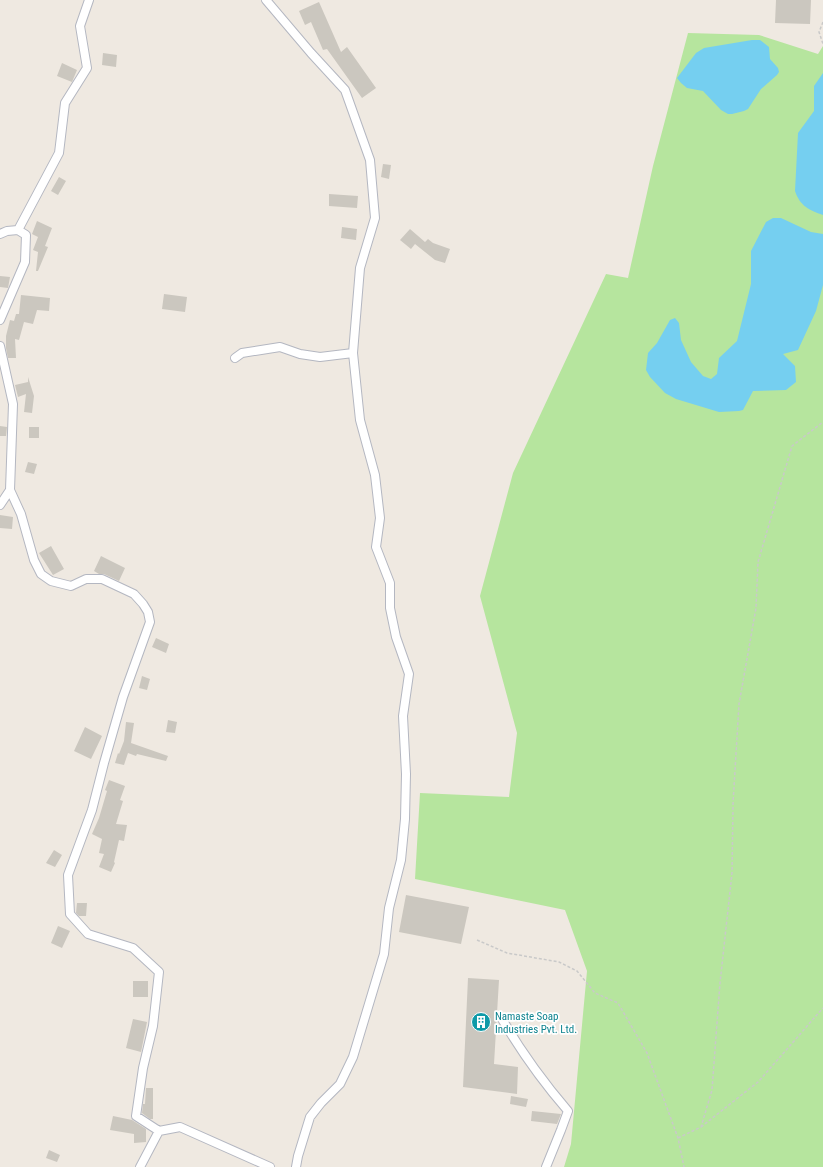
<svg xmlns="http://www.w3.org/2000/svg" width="823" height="1167" font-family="'Roboto Condensed',sans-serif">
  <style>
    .green { fill: #b6e59e }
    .water { fill: #75cff0 }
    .building { fill: #cbc7bf }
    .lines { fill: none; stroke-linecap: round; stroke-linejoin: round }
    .street-casing { stroke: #b4b7c1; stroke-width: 10 }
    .path { stroke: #c9c9c9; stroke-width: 1.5; stroke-dasharray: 3 2; stroke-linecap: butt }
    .street { stroke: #fff; stroke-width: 8 }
    .labels { text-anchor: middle; stroke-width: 3.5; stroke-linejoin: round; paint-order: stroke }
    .culture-label { font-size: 11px; fill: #0d838f; stroke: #fff; text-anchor: start }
  </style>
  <rect width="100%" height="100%" fill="#efe9e1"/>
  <path class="green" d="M688,33l71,2 59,19 5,-8v1121h-259l7,-23 16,-173 -22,-61 -150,-31 5,-86 89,4 8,-64 -37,-137 33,-123 93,-199 22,4 25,-112z"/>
  <path class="water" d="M752,40h8l9,7 1,12 8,9 1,4 -2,3 -16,14 -13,20 -4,2 -12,3h-4l-7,-4 -18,-19 -16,-3 -6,-5 -4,-5 19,-25 8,-5z
    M823,73v142c-14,-5 -23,-9 -28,-24l3,-58 16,-22v-25z
    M773,218h8l30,14 12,2v51l-7,26 -18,39 -15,4 12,12 1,16 -10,8 -33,1 -10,19 -4,1 -20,1 -43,-13 -11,-6 -15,-16 -4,-7 2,-17 9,-10 13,-23 5,-2 4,5 2,17 10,22 12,14 8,3 6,-5 2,-16 18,-17 14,-57v-33l15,-29z"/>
  <path class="building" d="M776,0h35l-1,24 -35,-1z
    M319,2l22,50 6,-5 29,41 -14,10 -35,-49 -4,1 -12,-28 -6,3 -6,-14z
    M103,53l14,2 -1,12 -14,-2z
    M62,63l15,7 -5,12 -15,-6z
    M383,164l8,1 -2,14 -8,-2z
    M59,177l7,4 -8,14 -7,-4z
    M329,194l29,2 -1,12 -28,-2z
    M37,221l15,7 -7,18 3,1 -10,24h-2l2,-19 -5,-2 5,-13 -6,-3z
    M342,227l15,2 -1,11 -15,-2z
    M410,229l15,13 3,-3 5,4 17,6 -5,14 -10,-3 -20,-16 -4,5 -11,-9z
    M0,276l10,1 -2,11 -8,-1z
    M164,294l23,3 -2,15 -23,-3z
    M21,295l29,3 -1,13 -12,-1 -4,14 -9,-2 -5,18 -4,-1 1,19h-8l-2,-10v-12l4,-16 4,1 2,-7h3z
    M28,377l6,19 -2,17 -8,-1 2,-18 -8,3 -3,-12 13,-3z
    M0,426l7,1 -1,9h-6z
    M29,427h10v11h-10z
    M28,462l9,2 -3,10 -9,-2z
    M0,515l13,2 -1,12 -12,-1z
    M51,546l13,23 -11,6 -14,-22z
    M101,556l24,12 -6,13 -15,-7h-5l-5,-3z
    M156,638l13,6 -3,9 -14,-6z
    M142,676l8,3 -3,11 -8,-2z
    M168,720l9,2 -2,11 -9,-1z
    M126,722l8,1 -3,20 37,13 -2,5 -29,-7 -1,2 -8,-3 -4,12 -9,-2 3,-10 1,1 5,-13z
    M85,727l17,9 -11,23 -17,-8z
    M109,780l16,6 -5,14 3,1 -7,23 11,1 -3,16 -5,-1 -5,22 1,1 -4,9 -12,-5 5,-13 -5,-1 3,-14 -10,-5 7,-16 8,-27 -2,-1z
    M54,850l8,5 -7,12 -9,-4z
    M406,895l63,12 -8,37 -62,-12z
    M77,903h10l-1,13h-7l-3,-3z
    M58,926l12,5 -8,17 -11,-5z
    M468,978l31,2 -5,84 24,3 -1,27 -54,-7z
    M133,981h15v16h-15z
    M133,1019l14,3 -6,30 -15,-4z
    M146,1088h7v31h-3l-8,-6 1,-9h2z
    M511,1096l17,3 -2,8 -16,-3z
    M532,1111l29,3 -4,10 -26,-3z
    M113,1116l19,4 14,9v13l-12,1v-9l-24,-4z
    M49,1150l11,5 -3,7 -11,-4z"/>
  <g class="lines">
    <defs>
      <path id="street" d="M266,0l45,53 34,37 25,70 5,58 -15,50 -7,85 7,67 15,55 5,43 -4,29 14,36v25l6,29 13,37 -6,42 3,58 -1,45 -4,41 -12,48 -5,46 -31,103 -13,27 -19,19 -11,14 -12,39 -2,11
        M0,234l7,-3 11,-1
        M0,320l25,-58 1,-27 -8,-5 41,-77 6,-50 22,-35 -7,-42 9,-26
        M0,346l13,58 -3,86 -10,15
        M235,358l7,-5 38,-6 20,7 20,3 33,-4
        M10,490l11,24 13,46 7,14 10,7 20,5 15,-7h16l32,15 9,10 5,8 2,10 -27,75 -19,66 -12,47 -24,65 2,39 18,20 45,14 26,24 -6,54 -10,42 -7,48 23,15
        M502,1019c20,34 40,62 66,92l-7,19 -15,37
        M140,1167l19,-36 21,-4 90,40"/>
    </defs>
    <use href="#street" class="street-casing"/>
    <path class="path" d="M823,22l-4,10 4,12
      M477,940l30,13 52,9 18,9 18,22 23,10 29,50 31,85 6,29
      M701,1127l57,-45 65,-74
      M678,1138l23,-11 11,-37 8,-107 12,-110 1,-69 6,-100 17,-96 2,-46 34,-116 31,-24"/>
    <use href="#street" class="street"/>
  </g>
  <defs>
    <symbol id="building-disc" viewBox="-11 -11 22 22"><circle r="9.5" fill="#0f9aa8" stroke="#fff"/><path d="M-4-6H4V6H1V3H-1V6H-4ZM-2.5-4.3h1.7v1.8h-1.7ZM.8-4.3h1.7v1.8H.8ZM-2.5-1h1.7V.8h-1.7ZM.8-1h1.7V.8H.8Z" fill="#fff"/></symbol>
  </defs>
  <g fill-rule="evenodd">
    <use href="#building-disc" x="470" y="1011" width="22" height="22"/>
  </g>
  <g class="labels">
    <g class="culture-label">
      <text x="495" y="1020">Namaste Soap<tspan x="495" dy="13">Industries Pvt. Ltd.</tspan></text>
    </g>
  </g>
</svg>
